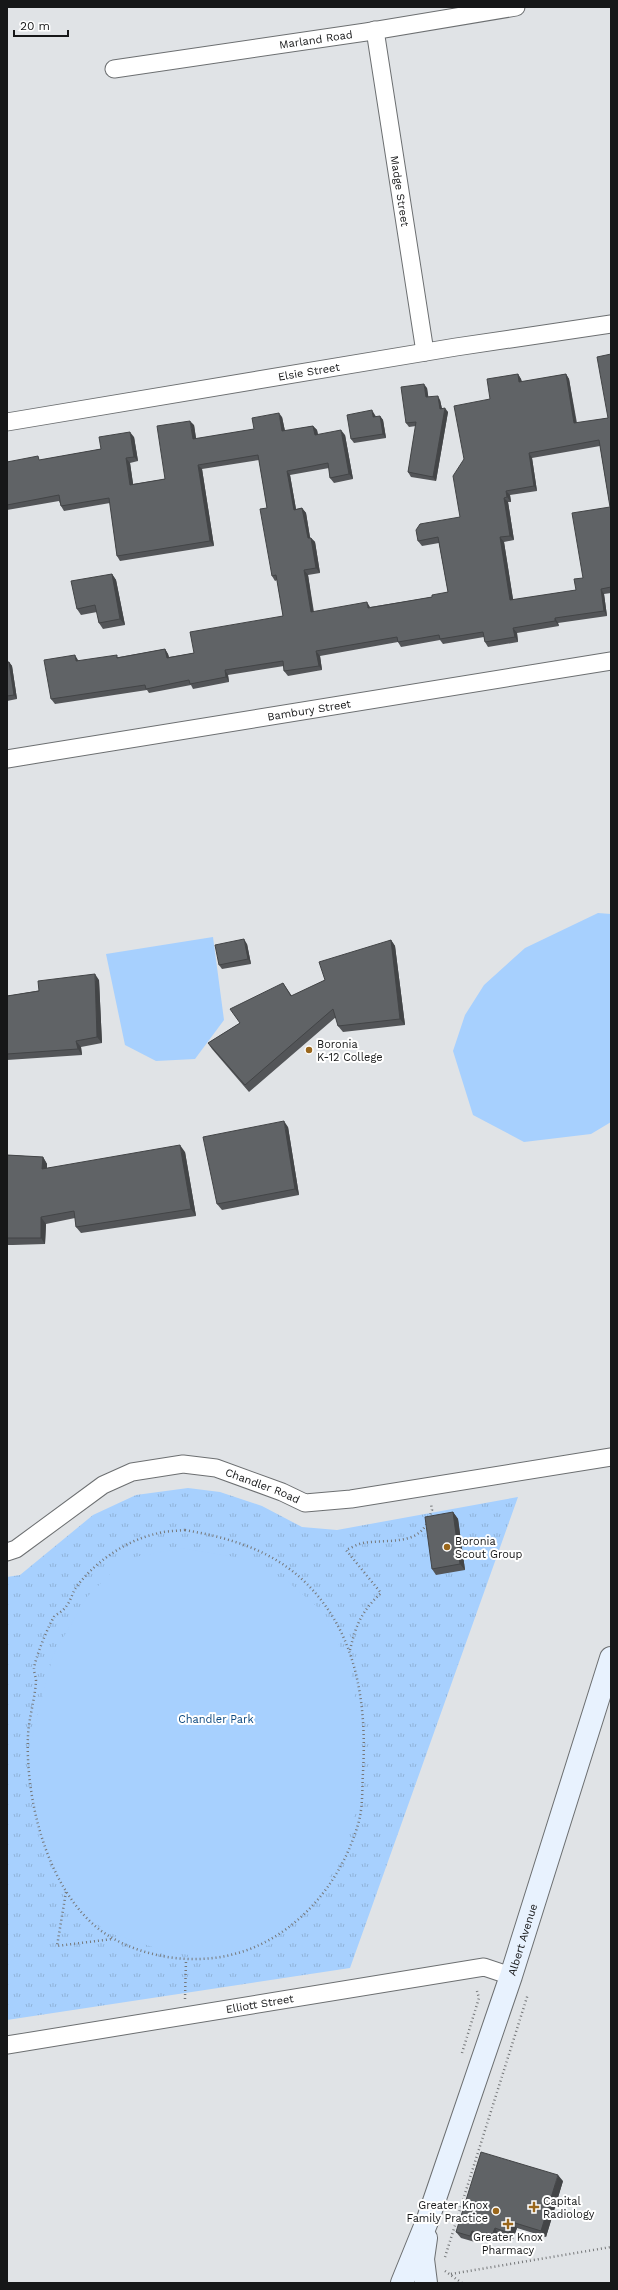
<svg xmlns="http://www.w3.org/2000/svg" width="618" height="2290" font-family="'Work Sans',sans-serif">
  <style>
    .park { fill: url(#park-tufts) }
    .pitch { fill: #a7d0fe }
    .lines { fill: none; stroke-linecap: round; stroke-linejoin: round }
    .minor-casing { stroke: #6c6f71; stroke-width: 19 }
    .secondary-casing { stroke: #6c6f71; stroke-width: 24 }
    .path { stroke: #757779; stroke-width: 2.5; stroke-dasharray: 1 3; stroke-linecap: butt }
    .minor { stroke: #fff; stroke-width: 17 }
    .secondary { stroke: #e8f2fe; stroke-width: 22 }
    .wall { fill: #535558; fill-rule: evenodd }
    .shaded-wall { fill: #434547 }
    .building { fill: #606366; stroke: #434547; fill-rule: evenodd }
    .poi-dot { fill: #9a671c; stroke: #fff; stroke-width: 1.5 }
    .labels { text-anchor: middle; stroke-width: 4; stroke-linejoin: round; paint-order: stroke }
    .street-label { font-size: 11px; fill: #161718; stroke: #fff }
    .poi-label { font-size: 11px; fill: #161718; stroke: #fff; text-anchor: start }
    .park-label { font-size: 11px; fill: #0e4a81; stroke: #fff }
  </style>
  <defs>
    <pattern id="park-tufts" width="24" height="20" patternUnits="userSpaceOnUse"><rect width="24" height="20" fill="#a7d0fe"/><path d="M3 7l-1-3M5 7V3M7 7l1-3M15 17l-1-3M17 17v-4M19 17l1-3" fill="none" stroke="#8fb2d9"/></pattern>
  </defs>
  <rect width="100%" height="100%" fill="#e0e3e6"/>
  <path class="park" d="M188,1488l32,4 42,14 40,21 35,3 181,-33 -168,471 -343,52v-443l13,-2 73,-60 43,-20z"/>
  <path class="pitch" d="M598,913l13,1v208l-20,12 -67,8 -51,-27 -20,-64 12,-36 19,-30 41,-37z
    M213,937l11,83 -29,39 -39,2 -31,-16 -19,-91z
    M181,1548l60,10 46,23 36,31 27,55 11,71 -5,71 -15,52 -33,46 -39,38 -42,15 -59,-8 -58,-19 -41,-28 -30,-67 -11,-85 25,-98 34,-58 38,-38z"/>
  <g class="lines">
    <defs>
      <g id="minor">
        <path id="s1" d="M375,30l50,322"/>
        <path id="s2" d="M114,69l252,-37 150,-25"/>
        <path id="s3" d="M7,422l449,-75 155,-23"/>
        <path id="s4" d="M7,759l604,-98"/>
        <path id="s5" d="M7,1552l9,-3 87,-64 29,-13 51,-8 33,4 66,24 23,11 46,-4 260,-42"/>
        <path id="s6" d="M7,2045l477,-78 27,9"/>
      </g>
      <g id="secondary">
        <path d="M426,2238l-3,21 3,24"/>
        <path id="s7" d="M402,2283l26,-64 83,-243 100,-318"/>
      </g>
    </defs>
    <use href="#minor" class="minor-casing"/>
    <use href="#secondary" class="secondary-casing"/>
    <path class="path" d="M429,1518l3,-8 -1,-6
      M185,1530c45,8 88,20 122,54 50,50 60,120 56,188 -1,16 0,33 -4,49 -20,73 -81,137 -161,138 -33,1 -71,-9 -98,-29 -53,-41 -75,-131 -72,-195 1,-18 7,-36 8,-54 0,-4 -2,-8 -2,-12 0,-8 15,-45 20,-52 4,-4 10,-6 13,-12 4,-5 5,-11 8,-16 18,-26 50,-48 80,-55 9,-3 20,-3 30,-4z
      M350,1650c6,-26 12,-39 31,-57l-35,-43c5,-2 11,-6 17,-7 21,-4 53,3 64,-20
      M66,1892l-9,54 55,-7
      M185,1999l1,-39
      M462,2053l17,-55 -2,-7
      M445,2257l83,-263
      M445,2271l17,12
      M451,2274l160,-27"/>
    <use href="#minor" class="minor"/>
    <use href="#secondary" class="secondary"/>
  </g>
  <path class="wall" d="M611,354v239l-7,1 3,22 -49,7 1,3 -42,7 1,9 -30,5 -3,-5 -1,-5 -41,7 -3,-4 -39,7 -3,-5 -78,14 2,14 -34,6 -4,-5v-5l-56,9 1,7 -36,7 -2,-4 -42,8 -2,-3 -92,14 -4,-5 27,-39 1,1 40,-4 46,-8 3,5 1,3 25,-4 89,-37 -6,-36 -2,1 -3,-5 -5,-68 -8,-48 -57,9 12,77 -94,15 -3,-5 -7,-53 -46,8 -3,-5 -2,-5 -52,9v-48l33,-2 61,-11 33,-12 4,24 -8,2 3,21 32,-5 29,-54 2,14 58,-10 28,-12 3,14 28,-5 4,4 1,5h27l8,44 -19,4 -4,-5 -1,-10 -39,7 6,34 6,-1 4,5 4,25h1l4,4 5,31 -12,2 6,37 56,-5 62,-10 16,-5 -9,-49 -17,3 -4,-5 42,-24 4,-58 26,-60 28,-25 3,5 1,3 44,-8 3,5 8,44 31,-5zM600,446l10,61 -27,71 -7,12 -63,10 -9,-58 10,-2 -6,-38h3l-1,-7 27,-4 -5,-33z
    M427,388l1,9 12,3 2,9 6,3 -12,69 -25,-4 -3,-5 8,-46 -7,1 -3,-4z
    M375,415l1,2 4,-1 3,4 3,18 -32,5 -3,-4z
    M112,574l4,6 9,45 -22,4 -4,-6 -2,-11 -16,3 -4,-6z
    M7,662h2l3,4 5,33 -10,2z
    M391,940l4,6 10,79 -62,7 -5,-6 -2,-9 -87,75 -37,-43 -4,-6 32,-20 43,-40 9,13 33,-16z
    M247,944l4,20 -29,5 -3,-4z
    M99,980l3,63 -21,4 1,8 -75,5v-64z
    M288,1127l11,68 -77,15 -5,-6z
    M185,1152l11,64 -115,17 -5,-6 -1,-9 -29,6 -1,20 -32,1h-6v-90l36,2 4,7v4z
    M453,1512l5,7 7,51 -29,5 -4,-6z
    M563,2181l-17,56 -29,-9 -4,11 -14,-4 -2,6 -6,-2 -1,2 -14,-4 -1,5 -14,-4 -5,-6z"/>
  <path class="shaded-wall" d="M518,374l3,5 2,8 -4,-5z
    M566,374l3,5 8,49 -3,-5z
    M424,384l3,4 2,13 -3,-4z
    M438,396l2,4 3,13 -3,-4z
    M445,408l3,4 -12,69 -3,-4z
    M372,410l3,5 1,6 -3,-4z
    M279,413l3,4 4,19 -4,-5z
    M380,416l3,4 3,18 -3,-4z
    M190,421l4,4 3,19 -4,-5z
    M313,426l4,4 2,10 -4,-5z
    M341,430l4,5 8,44 -4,-5z
    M130,432l4,5 4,24 -4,-4z
    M529,453l3,5 5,33 -3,-5z
    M126,458l4,5 4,27 -4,-5z
    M198,465l4,4 12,77 -4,-5z
    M287,471l3,4 7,40 -3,-5z
    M506,491l4,4 1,7 -4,-5z
    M504,498l4,4 6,38 -4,-4z
    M302,508l4,5 5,30 -3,-5z
    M500,537l4,5 10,63 -4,-5z
    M311,538l4,4 5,31 -4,-5z
    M304,570l4,5 6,42 -3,-5z
    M112,574l4,6 9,45 -5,-6z
    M601,589l3,5 3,22 -3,-5z
    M367,602l3,5 -2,1z
    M555,618l3,5 1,3 -4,-5z
    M513,628l4,5 1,9 -3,-5z
    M165,649l3,5 2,8 -3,-4z
    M316,651l4,5 2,14 -3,-4z
    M75,655l3,5 1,6 -3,-5z
    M9,662l3,4 5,33 -3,-4z
    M225,670l3,5 1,7 -3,-5z
    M244,939l3,5 4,20 -3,-5z
    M391,940l4,6 10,79 -5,-6z
    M95,974l4,6 3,63 -5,-6z
    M76,1041l5,6 1,8 -4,-6z
    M284,1121l4,6 11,68 -4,-6z
    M180,1145l5,7 11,64 -5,-7z
    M43,1157l4,7v12l-5,-7z
    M41,1217l5,7 -1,20 -4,-6z
    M453,1512l5,7 7,51 -5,-6z
    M558,2175l5,6 -17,56 -5,-6z
    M512,2222l5,6 -4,11 -4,-6z
    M495,2228l4,7 -2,6 -5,-6z
    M472,2231l4,6 -1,5 -5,-6z
    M486,2233l5,6 -1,2 -4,-6z"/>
  <path class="building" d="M611,354v233l-10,2 3,22 -49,7v3l-42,7 2,9 -30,5 -2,-10 -43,7 -1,-4 -41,7 -1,-5 -81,14 3,15 -35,5 -1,-10 -58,9 1,7 -36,7 -1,-4 -43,9 -1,-4 -94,14 -7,-39 31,-5 1,6 41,-6v3l48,-9 2,9 27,-5 -4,-21 93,-16 -7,-41 -4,1 -12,-67 7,-1 -9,-53 -60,10 12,76 -93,15 -8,-58 -48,8 -2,-11 -52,10v-43l31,-6 1,4 62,-11 -2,-12 31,-5 4,25 -8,1 4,27 35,-6 -8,-53 33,-5 3,18 61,-10 -2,-11 27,-5 3,18 31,-5 2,9 26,-5 8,44 -19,4 -2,-15 -41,8 7,39 8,-2 6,30h3l5,30 -12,2 7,42 56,-10 1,6 64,-11v-2l16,-3 -10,-55 -20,4 -2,-11 4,-6 40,-7 -7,-41 11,-17 -10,-53 36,-7 -3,-20 31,-5 1,8 47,-8 8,49 34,-5 -11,-61zM599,440l11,67 -38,6 11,65 -9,1 2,11 -66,10 -10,-63 10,-1 -6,-38 3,-1 -1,-6 28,-5 -5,-33z
    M424,384l2,13 12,-1 2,13 5,-1 -12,69 -25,-5 8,-50 -10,1 -5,-36z
    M372,410l1,7 7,-1 3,18 -32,5 -4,-24z
    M112,574l8,45 -21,4 -4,-18 -18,4 -6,-28z
    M7,662h2l5,33 -7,1z
    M244,939l4,20 -29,6 -4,-20z
    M391,940l9,79 -62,7 -5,-17 -88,76 -37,-42 32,-20 -10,-14 53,-26 8,13 34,-16 -6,-18z
    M95,974l2,63 -21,4 2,8 -71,5v-58l32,-5 -1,-10z
    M284,1121l11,68 -78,15 -14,-67z
    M180,1145l11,64 -115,18 -2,-16 -33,6v21h-34v-83l36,2 -1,12z
    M453,1512l7,52 -28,5 -7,-52z
    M481,2152l77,23 -17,56 -29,-9 -3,11 -14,-5 -3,7 -6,-2v2l-14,-4 -2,5 -14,-4z"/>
  <g class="poi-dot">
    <circle cx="309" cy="1050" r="4"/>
    <circle cx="447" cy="1547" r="4"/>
    <path d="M532 2201h4v4h4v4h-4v4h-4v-4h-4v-4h4z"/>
    <circle cx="496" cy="2211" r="4"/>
    <path d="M506 2218h4v4h4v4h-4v4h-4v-4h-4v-4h4z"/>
  </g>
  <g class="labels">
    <g class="street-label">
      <text dy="4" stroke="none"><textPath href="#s2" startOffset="204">Marland Road</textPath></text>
      <text dy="4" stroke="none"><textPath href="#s1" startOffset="163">Madge Street</textPath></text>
      <text dy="4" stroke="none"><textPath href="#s3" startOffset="306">Elsie Street</textPath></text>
      <text dy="4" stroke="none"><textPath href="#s4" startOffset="306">Bambury Street</textPath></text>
      <text dy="4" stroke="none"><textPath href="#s5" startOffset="284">Chandler Road</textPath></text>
      <text dy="4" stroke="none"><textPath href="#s7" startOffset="364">Albert Avenue</textPath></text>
      <text dy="4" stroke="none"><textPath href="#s6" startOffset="256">Elliott Street</textPath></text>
    </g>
    <g class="poi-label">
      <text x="317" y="1048">Boronia<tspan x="317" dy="13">K-12 College</tspan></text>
      <text x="455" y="1545">Boronia<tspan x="455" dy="13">Scout Group</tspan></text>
      <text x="543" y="2205">Capital<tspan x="543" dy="13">Radiology</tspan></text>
      <text x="488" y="2209" text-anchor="end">Greater Knox<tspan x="488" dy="13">Family Practice</tspan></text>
      <text x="508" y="2241" text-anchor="middle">Greater Knox<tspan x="508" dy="13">Pharmacy</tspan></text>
    </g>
    <g class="park-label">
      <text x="216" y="1723">Chandler Park</text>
    </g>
  </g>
  <rect width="618" height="2290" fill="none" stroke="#161718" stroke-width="16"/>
  <path d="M14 30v6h54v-6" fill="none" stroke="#161718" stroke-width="2"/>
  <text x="20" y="30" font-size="12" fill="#161718" stroke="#ffffff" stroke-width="3" paint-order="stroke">20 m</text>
</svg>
